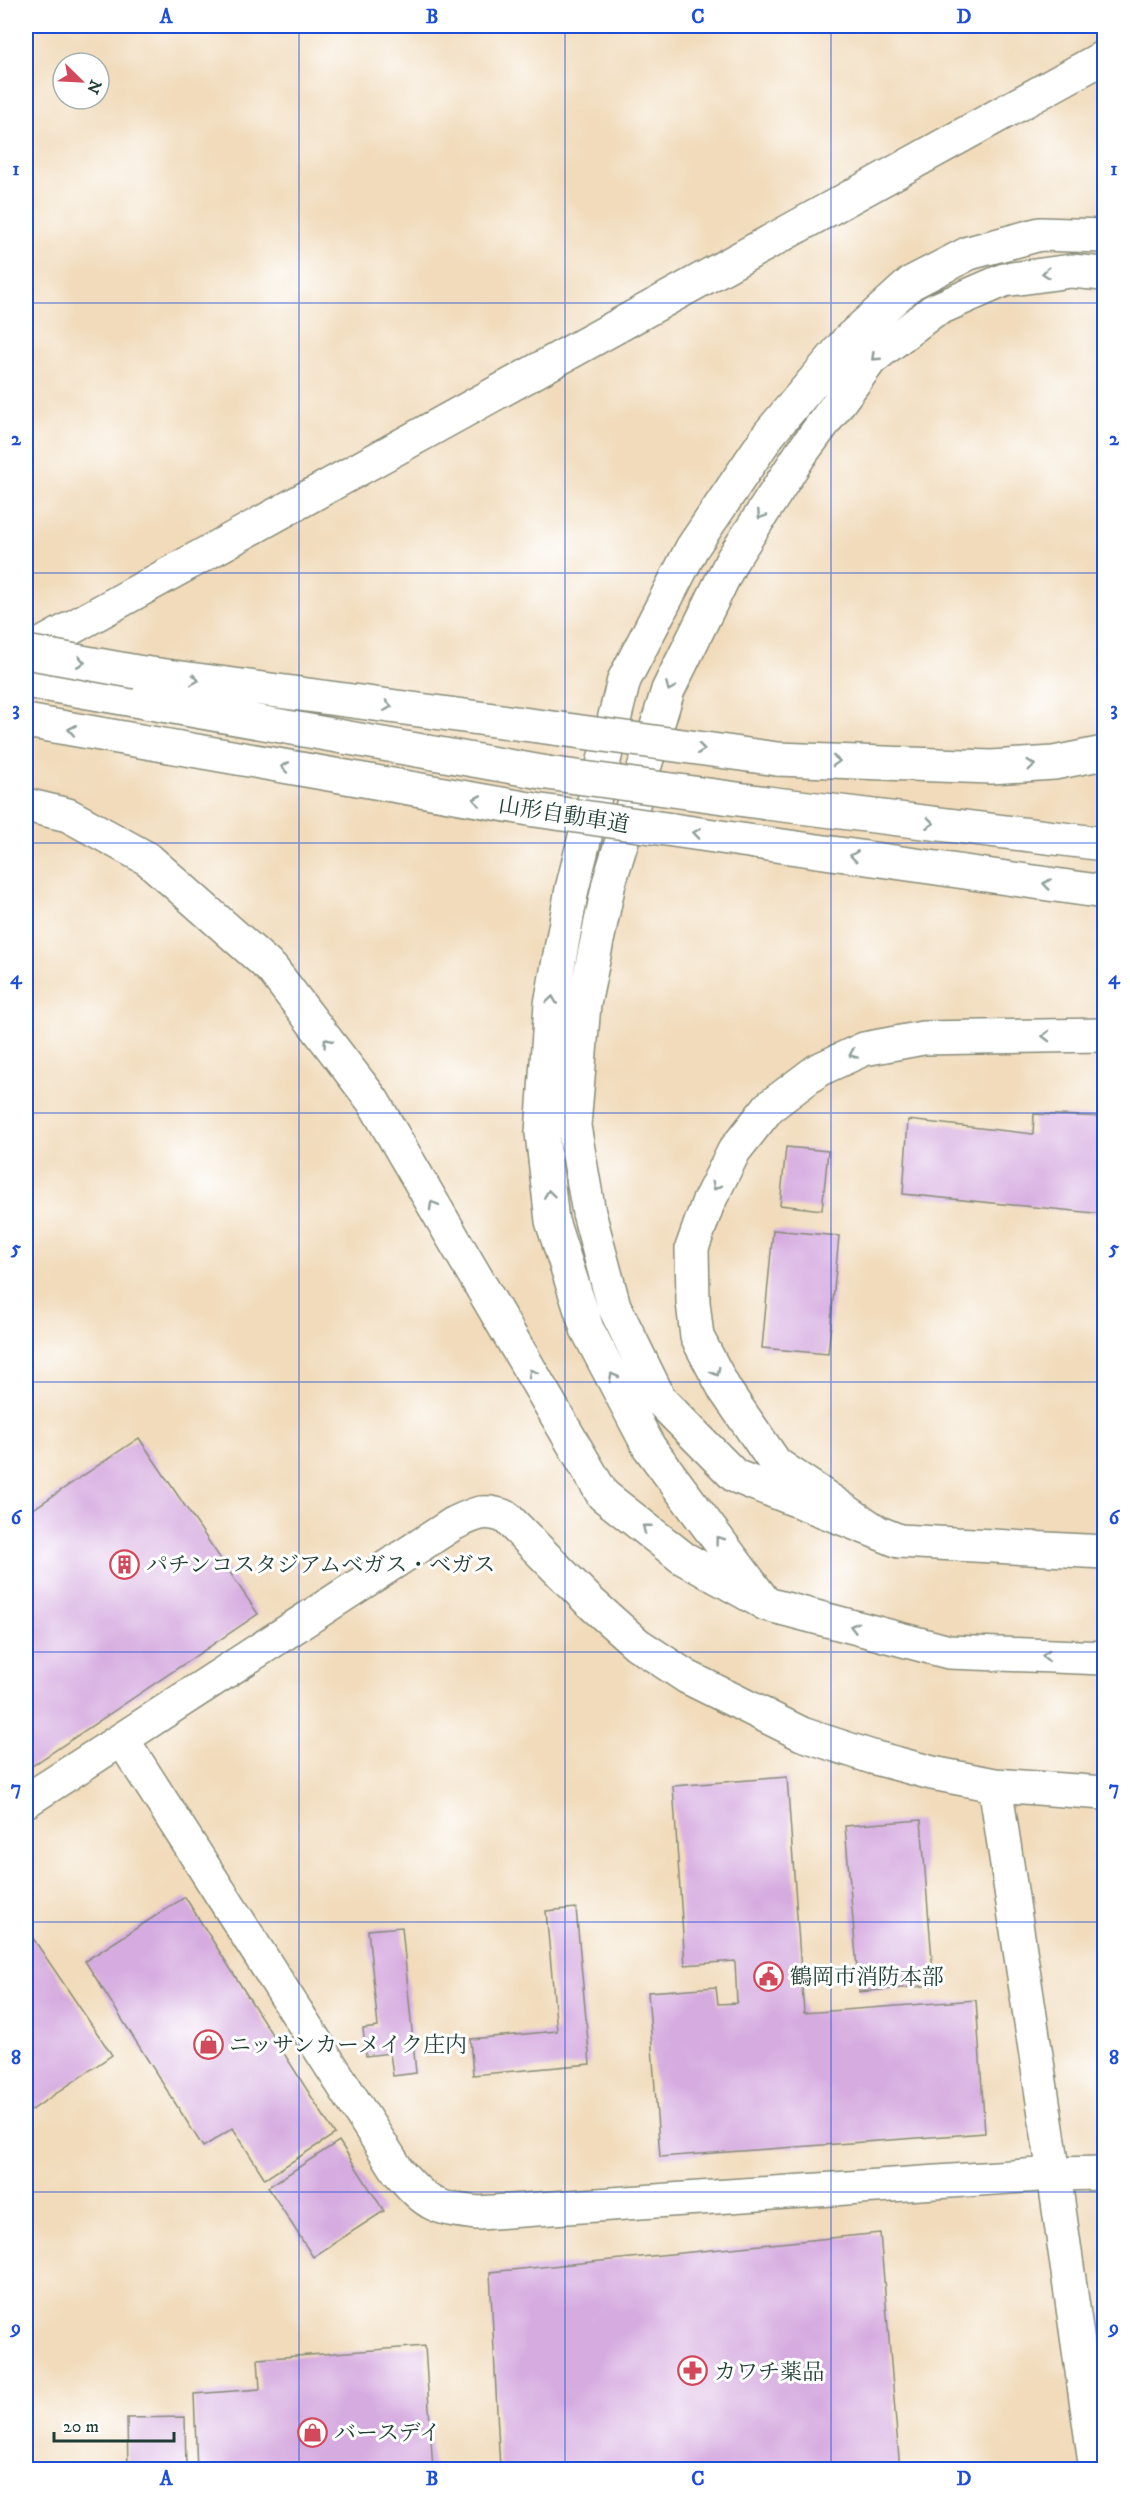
<svg xmlns="http://www.w3.org/2000/svg" width="1130" height="2495" font-family="'IM FELL DW Pica','Noto Serif JP',serif">
  <style>
    .building { fill: #d6ace0 }
    .lines { fill: none; stroke-linecap: round; stroke-linejoin: round }
    .secondary-casing { stroke: #888c78; stroke-width: 36 }
    .highway-casing { stroke: #888c78; stroke-width: 36 }
    .secondary { stroke: #fff; stroke-width: 33 }
    .highway { stroke: #fff; stroke-width: 33 }
    .highway-bridge-casing { stroke: #888c78; stroke-width: 36; stroke-linecap: butt }
    .highway-bridge { stroke: #fff; stroke-width: 33 }
    .oneway { stroke: #8f9e9a }
    .grid { fill: none; stroke: #1d4ed8; stroke-width: 1.5; stroke-opacity: 0.55 }
    .labels { text-anchor: middle; stroke-width: 6; stroke-linejoin: round; paint-order: stroke }
    .street-label { font-size: 22px; fill: #1f3d34; stroke: #fff }
    .poi-label { font-size: 22px; fill: #1f3d34; stroke: #fff; text-anchor: start }
    .neatline { fill: none; stroke: #1d4ed8; stroke-width: 2 }
    .grid-label { font-size: 20px; text-anchor: middle; font-weight: bold; fill: #1d4ed8 }
  </style>
  <rect width="100%" height="100%" fill="#fff"/>
  <filter id="ink" filterUnits="userSpaceOnUse"><feTurbulence type="fractalNoise" baseFrequency=".0167" numOctaves="2"/><feDisplacementMap in="SourceGraphic" scale="12" xChannelSelector="R" yChannelSelector="G"/><feConvolveMatrix kernelMatrix="1 2 1 2 8 2 1 2 1" color-interpolation-filters="sRGB"/></filter>
  <filter id="wash" filterUnits="userSpaceOnUse"><feTurbulence type="fractalNoise" baseFrequency=".008" numOctaves="4" result="noise"/><feDisplacementMap in="SourceGraphic" scale="24" xChannelSelector="R" yChannelSelector="G"/><feGaussianBlur stdDeviation="1.35" result="paint"/><feColorMatrix in="noise" values="0 0 0 0 0 0 0 0 0 0 0 0 0 0 0 0 0 1.4 0 .05"/><feComposite in="paint" operator="in"/></filter>
  <g filter="url(#wash)">
    <rect width="100%" height="100%" fill="#f1dbbb"/>
    <g id="blocks">
      <path class="building" d="M1034,1114l70,3v97l-201,-20 5,-74 125,14z
        M786,1147l42,4 -6,59 -42,-5z
        M773,1230l66,6 -11,118 -66,-6z
        M139,1438l119,176 -232,156v-256z
        M787,1777l17,236 172,-13 9,133 -325,24 -12,-165 68,-5 2,17 19,-1 -2,-42 -50,4 -12,-179z
        M921,1820l13,165 -75,7 -14,-166z
        M185,1897l150,237 -70,45 -32,-51 -30,19 -118,-186z
        M576,1908l14,156 -117,11 -3,-36 87,-8 -11,-120z
        M402,1927l14,146 -23,3 -3,-23 -24,3 -3,-27 15,-2 -10,-97z
        M26,1928l86,127 -86,59z
        M339,2141l45,70 -71,46 -45,-70z
        M880,2233l20,237h-400l-10,-198z
        M425,2346l8,124h-236l-3,-76 66,-5 -2,-30z
        M185,2417l1,53h-58l-1,-52z"/>
    </g>
  </g>
  <g filter="url(#ink)">
    <use href="#blocks" fill-opacity="0" stroke="#888c78" stroke-width="1.5"/>
    <g class="lines">
      <defs>
        <path id="secondary" d="M26,653l1078,-596
          M995,1785l-63,-12 -60,-16 -70,-23 -115,-57 -50,-33 -46,-41 -85,-86c-23,-9 -31,-3 -53,7l-331,215 276,432c30,35 36,37 80,42l576,-39 50,-1
          M26,1801l96,-62
          M1096,2470l-42,-296 -59,-389 109,8"/>
        <path id="highway" d="M137,672l423,57
          M26,681l521,92
          M26,721l509,89
          M777,759l214,8 63,-4 50,-10
          M767,803l337,41
          M26,805l42,10 80,44 124,110 101,132 230,394 80,63 83,46 183,48 155,6
          M755,842l349,50
          M1104,1035l-181,3 -59,11 -46,21 -49,37 -35,44 -26,52 -16,45 1,54 4,35 28,53 51,74 101,68 22,9 205,11
          M877,1532l-142,-56 -75,-76 -46,-94 -25,-93 -15,-87 10,-122 25,-121 59,-193 64,-130 68,-105 71,-96 62,-48 71,-31 67,-9 33,3
          M766,1604l-117,-157 -62,-118 -35,-108 -10,-88 9,-129 21,-115 52,-209 68,-132 77,-114 80,-95 62,-56 58,-30 71,-19 64,2"/>
      </defs>
      <use href="#secondary" class="secondary-casing"/>
      <use href="#highway" class="highway-casing"/>
      <use href="#secondary" class="secondary"/>
      <use href="#highway" class="highway"/>
      <defs>
        <path id="highway-bridge" d="M26,652l111,20
          M560,729l217,30
          M547,773l220,30
          M535,810l220,32"/>
      </defs>
      <use href="#highway-bridge" class="highway-bridge-casing"/>
      <use href="#highway-bridge" class="highway-bridge"/>
    </g>
    <defs><path id="oneway-chevron" d="M-2-3.5L2.5 0L-2 3.5" fill="none" stroke-width="1.6" stroke-linecap="round" stroke-linejoin="round" transform="scale(1.5)"/></defs>
    <g class="oneway">
      <use href="#oneway-chevron" transform="translate(1046 273) rotate(175)"/>
      <use href="#oneway-chevron" transform="translate(875 357) rotate(137)"/>
      <use href="#oneway-chevron" transform="translate(761 515) rotate(123)"/>
      <use href="#oneway-chevron" transform="translate(81 662) rotate(10)"/>
      <use href="#oneway-chevron" transform="translate(195 680) rotate(8)"/>
      <use href="#oneway-chevron" transform="translate(670 687) rotate(113)"/>
      <use href="#oneway-chevron" transform="translate(388 706) rotate(8)"/>
      <use href="#oneway-chevron" transform="translate(72 730) rotate(-170)"/>
      <use href="#oneway-chevron" transform="translate(701 749) rotate(7)"/>
      <use href="#oneway-chevron" transform="translate(836 761) rotate(2)"/>
      <use href="#oneway-chevron" transform="translate(1031 765) rotate(-4)"/>
      <use href="#oneway-chevron" transform="translate(285 767) rotate(-170)"/>
      <use href="#oneway-chevron" transform="translate(477 800) rotate(-170)"/>
      <use href="#oneway-chevron" transform="translate(930 823) rotate(7)"/>
      <use href="#oneway-chevron" transform="translate(697 833) rotate(-172)"/>
      <use href="#oneway-chevron" transform="translate(854 856) rotate(-172)"/>
      <use href="#oneway-chevron" transform="translate(1047 884) rotate(-172)"/>
      <use href="#oneway-chevron" transform="translate(552 1000) rotate(-82)"/>
      <use href="#oneway-chevron" transform="translate(1046 1036) rotate(179)"/>
      <use href="#oneway-chevron" transform="translate(327 1042) rotate(-127)"/>
      <use href="#oneway-chevron" transform="translate(853 1054) rotate(156)"/>
      <use href="#oneway-chevron" transform="translate(716 1186) rotate(117)"/>
      <use href="#oneway-chevron" transform="translate(549 1194) rotate(-97)"/>
      <use href="#oneway-chevron" transform="translate(433 1205) rotate(-120)"/>
      <use href="#oneway-chevron" transform="translate(716 1372) rotate(62)"/>
      <use href="#oneway-chevron" transform="translate(532 1373) rotate(-120)"/>
      <use href="#oneway-chevron" transform="translate(613 1377) rotate(-118)"/>
      <use href="#oneway-chevron" transform="translate(646 1528) rotate(-142)"/>
      <use href="#oneway-chevron" transform="translate(719 1540) rotate(-127)"/>
      <use href="#oneway-chevron" transform="translate(854 1627) rotate(-165)"/>
      <use href="#oneway-chevron" transform="translate(1046 1656) rotate(-178)"/>
    </g>
  </g>
  <path class="grid" d="M299,26v2444M565,26v2444M831,26v2444M26,303h1078M26,573h1078M26,843h1078M26,1113h1078M26,1382h1078M26,1652h1078M26,1922h1078M26,2192h1078"/>
  <defs>
    <symbol id="building-ring" viewBox="-11 -11 22 22"><circle r="9.5" fill="#fff" stroke="#d1495b" stroke-width="1.5"/><path d="M-4-6H4V6H1V3H-1V6H-4ZM-2.5-4.3h1.7v1.8h-1.7ZM.8-4.3h1.7v1.8H.8ZM-2.5-1h1.7V.8h-1.7ZM.8-1h1.7V.8H.8Z" fill="#d1495b"/></symbol>
    <symbol id="civic-ring" viewBox="-11 -11 22 22"><circle r="9.5" fill="#fff" stroke="#d1495b" stroke-width="1.5"/><path d="M-.6-6.5H3V-4.5H.6V-3L4-1V1h2V6H-6V1h2V-1L-.6-3ZM-1.2 2.5V6h2.4V2.5Z" fill="#d1495b"/></symbol>
    <symbol id="shop-ring" viewBox="-11 -11 22 22"><circle r="9.5" fill="#fff" stroke="#d1495b" stroke-width="1.5"/><path d="M-5-2.5h2.3a2.7 3.5 0 0 1 5.4 0H5L5.5 6h-11ZM-1.5-2.5h3a1.5 2.3 0 0 0-3 0Z" fill="#d1495b"/></symbol>
    <symbol id="pharmacy-ring" viewBox="-11 -11 22 22"><circle r="9.5" fill="#fff" stroke="#d1495b" stroke-width="1.5"/><path d="M-2-6h4v4h4v4h-4v4h-4v-4h-4v-4h4Z" fill="#d1495b"/></symbol>
  </defs>
  <g fill-rule="evenodd">
    <use href="#building-ring" x="108" y="1548" width="33" height="33"/>
    <use href="#civic-ring" x="752" y="1960" width="33" height="33"/>
    <use href="#shop-ring" x="192" y="2028" width="33" height="33"/>
    <use href="#pharmacy-ring" x="676" y="2354" width="33" height="33"/>
    <use href="#shop-ring" x="296" y="2416" width="33" height="33"/>
  </g>
  <g class="labels">
    <g class="street-label">
      <text transform="translate(564 814) rotate(9)" y="8">山形自動車道</text>
    </g>
    <g class="poi-label">
      <text x="146" y="1572">パチンコスタジアムベガス・ベガス</text>
      <text x="790" y="1984">鶴岡市消防本部</text>
      <text x="229" y="2052">ニッサンカーメイク庄内</text>
      <text x="714" y="2379">カワチ薬品</text>
      <text x="334" y="2440">バースデイ</text>
    </g>
  </g>
  <rect width="1130" height="2495" fill="none" stroke="#fff" stroke-width="66"/>
  <g transform="translate(81 81) rotate(114)"><circle r="28" fill="#ffffff" stroke="#a5b1ae" stroke-width="1.5"/>
  <path d="M0-4.5L10 22L0 15L-10 22Z" fill="#d1495b"/>
  <text y="-9" font-size="16" font-weight="bold" text-anchor="middle" fill="#1f3d34">N</text>
  </g>
  <path d="M54 2432v9h120v-9" fill="none" stroke="#1f3d34" stroke-width="3"/>
  <text x="63" y="2432" font-size="18" fill="#1f3d34" stroke="#ffffff" stroke-width="4.5" paint-order="stroke">20 m</text>
  <rect x="33" y="33" width="1064" height="2429" class="neatline"/>
  <g class="grid-label">
    <text x="166" y="23">A</text>
    <text x="432" y="23">B</text>
    <text x="698" y="23">C</text>
    <text x="964" y="23">D</text>
    <text x="16" y="175">1</text>
    <text x="1114" y="175">1</text>
    <text x="16" y="445">2</text>
    <text x="1114" y="445">2</text>
    <text x="16" y="715">3</text>
    <text x="1114" y="715">3</text>
    <text x="16" y="984">4</text>
    <text x="1114" y="984">4</text>
    <text x="16" y="1254">5</text>
    <text x="1114" y="1254">5</text>
    <text x="16" y="1524">6</text>
    <text x="1114" y="1524">6</text>
    <text x="16" y="1794">7</text>
    <text x="1114" y="1794">7</text>
    <text x="16" y="2064">8</text>
    <text x="1114" y="2064">8</text>
    <text x="16" y="2334">9</text>
    <text x="1114" y="2334">9</text>
    <text x="166" y="2485">A</text>
    <text x="432" y="2485">B</text>
    <text x="698" y="2485">C</text>
    <text x="964" y="2485">D</text>
  </g>
</svg>
